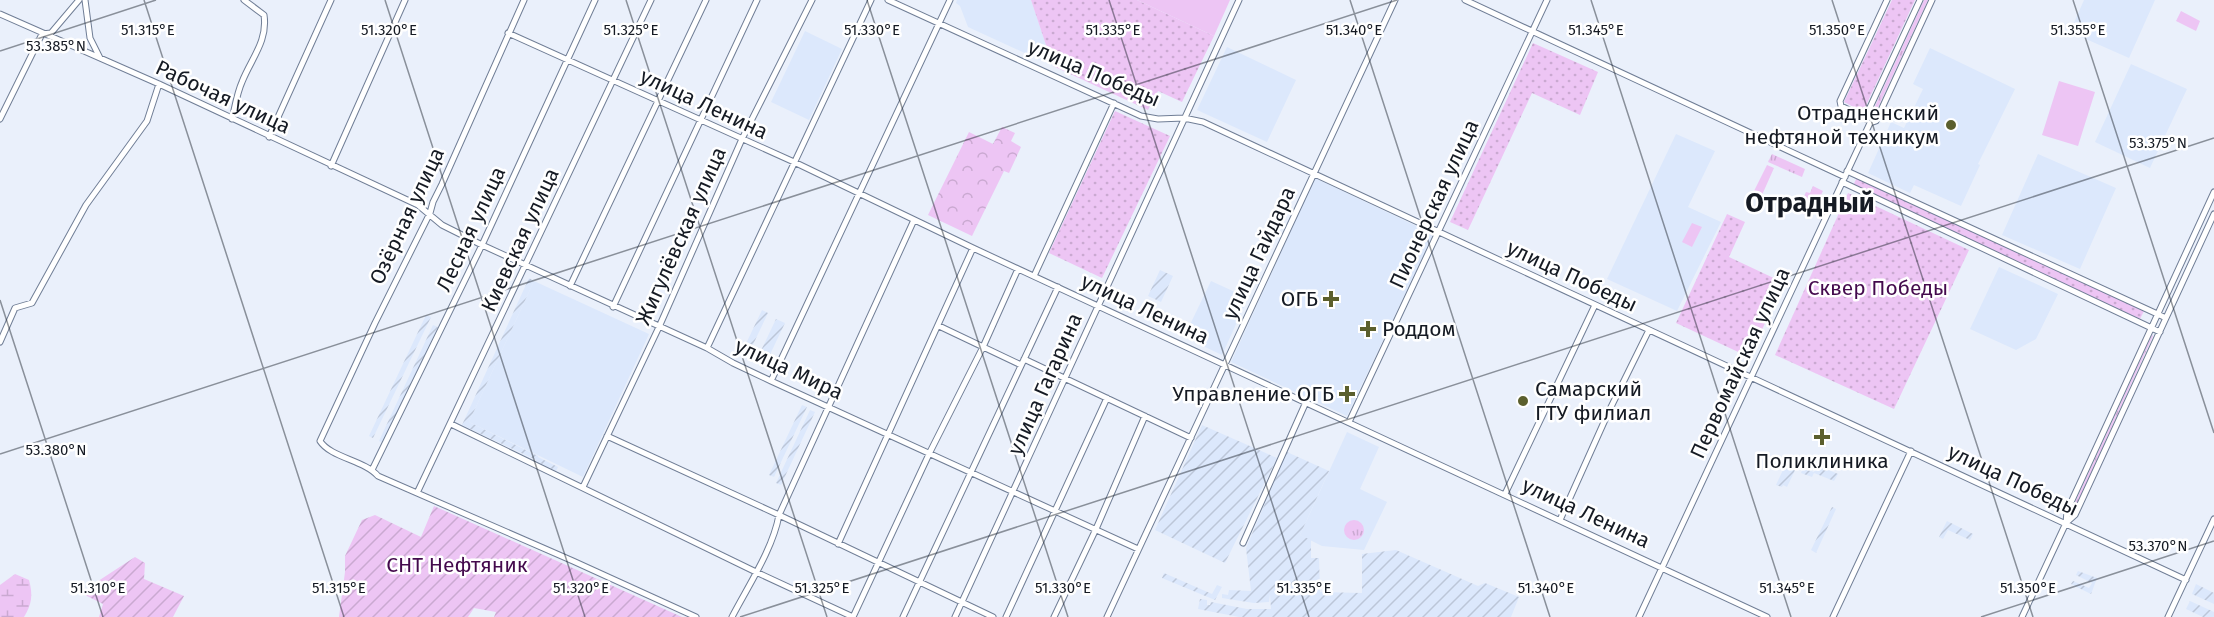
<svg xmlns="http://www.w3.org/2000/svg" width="2214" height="617" font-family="'Fira Sans',sans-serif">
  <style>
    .built { fill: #dce8fc }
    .industrial { fill: url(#industrial-furrows) }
    .grass { fill: url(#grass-tufts) }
    .forest { fill: url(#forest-crowns) }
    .wetland { fill: url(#wetland-marsh) }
    .park { fill: url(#park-dots) }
    .garden { fill: url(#garden-furrows) }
    .pitch { fill: #edc5f4 }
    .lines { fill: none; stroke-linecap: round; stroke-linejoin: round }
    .minor-casing { stroke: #707e96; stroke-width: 7 }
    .minor { stroke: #fff; stroke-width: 5 }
    .ticks { fill: none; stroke: #151a23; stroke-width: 1.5; stroke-opacity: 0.45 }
    .poi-dot { fill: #5b5f2d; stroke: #fff; stroke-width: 2 }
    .labels { text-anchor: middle; stroke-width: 5; stroke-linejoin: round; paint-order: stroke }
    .street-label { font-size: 21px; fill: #151a23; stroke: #fff }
    .poi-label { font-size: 21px; fill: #151a23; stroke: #fff; text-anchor: end }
    .park-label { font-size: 21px; fill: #440a4d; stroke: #fff }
    .district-label { font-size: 27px; font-weight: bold; fill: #151a23; stroke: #fff }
    .ticks-label { font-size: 15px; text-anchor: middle; fill: #151a23; stroke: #fff; stroke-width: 5; stroke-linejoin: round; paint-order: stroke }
  </style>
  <defs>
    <pattern id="industrial-furrows" width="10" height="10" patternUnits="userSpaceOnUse" patternTransform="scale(1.5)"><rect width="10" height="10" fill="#dce8fc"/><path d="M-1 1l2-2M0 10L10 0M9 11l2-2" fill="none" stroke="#bcc6d8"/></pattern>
    <pattern id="grass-tufts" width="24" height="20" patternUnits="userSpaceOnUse" patternTransform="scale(1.5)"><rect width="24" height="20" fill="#edc5f4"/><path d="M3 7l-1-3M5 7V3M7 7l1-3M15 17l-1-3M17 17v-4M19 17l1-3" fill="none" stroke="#caa9d1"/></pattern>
    <pattern id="forest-crowns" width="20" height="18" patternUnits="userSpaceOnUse" patternTransform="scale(1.5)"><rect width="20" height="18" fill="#edc5f4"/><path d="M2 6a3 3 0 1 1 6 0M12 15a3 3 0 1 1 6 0" fill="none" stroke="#caa9d1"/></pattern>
    <pattern id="wetland-marsh" width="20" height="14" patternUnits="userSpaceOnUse" patternTransform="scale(1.5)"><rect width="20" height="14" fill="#edc5f4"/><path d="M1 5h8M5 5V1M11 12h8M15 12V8" fill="none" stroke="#caa9d1"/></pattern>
    <pattern id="park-dots" width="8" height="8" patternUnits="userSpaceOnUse" patternTransform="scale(1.5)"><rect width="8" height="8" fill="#edc5f4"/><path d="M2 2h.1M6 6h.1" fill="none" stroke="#caa9d1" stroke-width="1.8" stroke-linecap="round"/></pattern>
    <pattern id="garden-furrows" width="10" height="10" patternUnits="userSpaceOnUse" patternTransform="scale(1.5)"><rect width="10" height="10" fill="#edc5f4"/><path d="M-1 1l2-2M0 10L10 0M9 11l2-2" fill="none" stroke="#caa9d1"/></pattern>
  </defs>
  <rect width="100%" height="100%" fill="#eaf0fb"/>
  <path class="built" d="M957,0h74l22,66 -85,-39 -8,-21 -4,-3z
    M2084,0h71l-26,58 -59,-26z
    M805,31l37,18 -33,71 -38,-18z
    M1227,47l69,33 -29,62 -70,-32z
    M1930,48l85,41 -37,75 2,1 -19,41 -47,-21 -4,8 -42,-20 23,-51 13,6 19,-39 -10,-5z
    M2131,64l56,25 -37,79 -55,-26z
    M1676,134l39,17 -27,56 33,15 -44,89 -70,-32z
    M2038,154l78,34 -36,81 -78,-34z
    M1315,178l116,55 1,4 -85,179 -116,-54z
    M1999,267l59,27 -22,45 -20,11 -46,-21z
    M534,281l115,53 -66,143 -114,-55z
    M1211,281l37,17 -26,57 -38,-18z
    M1347,432l32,15 -19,42 27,13 -23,48 -42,-4 -22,-11z"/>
  <path class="industrial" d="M1160,270l13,6 -12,26 -13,-6z
    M529,278l5,3 -65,141 69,34v1l20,10 -2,4 -20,-10v-1l-74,-35z
    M762,310l6,3 -20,42 -6,-3z
    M426,315l5,2 -58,121 -4,-2z
    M776,319l9,4 -20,42 -9,-4z
    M433,325l5,2 -55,116 -4,-2z
    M802,405l5,2 -33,70 -5,-2z
    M810,410l5,2 -34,73 -5,-2z
    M1202,425l75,33 -52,105 -70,-33z
    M1287,452l42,19 -29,64 11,5v18h8l1,34 42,1v-39l34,-4 82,36 7,-3 34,14 -8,20h-272l-41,-8 2,-10 7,1v5h3l1,-3 36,7h24l-1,-15 -1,8 -15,1 -32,-5v-4l6,1 1,-5 22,1 -5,-43z
    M1788,459l10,5 -11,23 -4,-2 -1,2 -6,-2z
    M1817,465l21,9 -4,7 -20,-8 -2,4 -11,-4 2,-5 11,4z
    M1832,507l4,2 -20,44 -5,-3z
    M1947,521l26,13 -3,6 -22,-10 -5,9 -4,-2z
    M2078,571l19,7 -6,16 -20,-10 2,-3 16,7 3,-5 -16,-8z
    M1164,573l48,21 5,-9 5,2 -7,13 -53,-22z
    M2196,584l18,9v11l-22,-10z
    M2190,601l24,11v5h-11l-17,-8z"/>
  <path class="grass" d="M1924,0h4l-55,118 -3,-1z
    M1772,154l33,15 -3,8 -34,-15z
    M1767,165l7,3 -12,27 -8,-4z
    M1813,186l10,5 -13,26 -13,-6 9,-19 4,1z
    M2152,335l1,1 -78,172 -2,-1z
    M1344 530a10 10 0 1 1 20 0a10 10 0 1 1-20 0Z"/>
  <path class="forest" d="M1002,127l13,6 -4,8 10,6 -12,26 -5,-2 -32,65 -44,-21 41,-83 24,12z"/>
  <path class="wetland" d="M15,574l14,6c4,15 3,24 -5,37h-24v-32z"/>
  <path class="park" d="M1031,0h106l77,36 -32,66 -24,-11 -10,19 -95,-44z
    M1892,0h23l-52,112 -19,-10z
    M1533,43l65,29 -18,43 -48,-22 -64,137 -18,-8z
    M1115,111l55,25 -68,142 -53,-25z
    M1857,177l287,134 -4,8 -287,-133z
    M1848,193l121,57 -75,159 -119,-54z
    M1727,214l18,8 -16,35 55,26 -35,74 -73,-34z"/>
  <path class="garden" d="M434,506l248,111h-188l2,-5 -22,-4 -6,9h-129l6,-45v-16l17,-36 13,-5 46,22z
    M135,557l10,6 -1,16 40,17 -11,21h-74l4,-13 -18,-9 7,-10z"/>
  <path class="pitch" d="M1137,0h93l-16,36z
    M2181,11l19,10 -4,10 -20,-10z
    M2059,81l36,11 -17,54 -36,-11z
    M1692,223l10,4 -10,20 -10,-5z"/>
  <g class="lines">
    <defs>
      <path id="minor" d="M85,0l5,38 10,20
        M524,0l-82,184 -9,18 -3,11 -55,110 -55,118c11,17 44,19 58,35l195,85 123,56
        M888,0l253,116 17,3 26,-1 19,4 983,458
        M1465,0l380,177
        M0,14l159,70 259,121 24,20 40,20 225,103 26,15 38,18 367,168
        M508,33l286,129 179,86 794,369
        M1865,118l-24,-12 -1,-5 47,-101
        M0,119l42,-85 9,-1 28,-33
        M232,119c3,-12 5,-26 10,-37 9,-23 26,-41 22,-67l-20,-15
        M1866,119l-1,-1 55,-118
        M269,137l62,-137
        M331,166l74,-166
        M1847,171l319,147
        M1842,182l318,150
        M1034,276l80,-173
        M570,286l136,-286
        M613,307l144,-307
        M939,326l82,39
        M0,342l15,-34 17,-5 54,-98 61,-84 12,-37
        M707,348l164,-348
        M1024,359l167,79
        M771,381l179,-381
        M1349,422l198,-422
        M451,424l305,148 97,45
        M607,436l172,79 214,102
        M372,470l110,-225 113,-245
        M583,487l76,-160 83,-188 70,-139
        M417,493l234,-493
        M1505,494l90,-189
        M1560,520l49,-109 40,-81
        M2066,523l9,-8 139,-301
        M1243,543l63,-141
        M838,544l135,-296
        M732,617c16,-31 41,-68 47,-102l135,-295
        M853,617l77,-165 53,-105 35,-78
        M903,617l155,-330
        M955,617l284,-617
        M1006,617l101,-219
        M1054,617l42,-88 49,-113
        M1107,617l288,-617
        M1639,617l231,-494 6,-2 56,-121
        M1833,617l78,-166
        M2022,617l44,-94 1,-12 147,-319
        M2168,617l46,-98"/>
    </defs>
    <use href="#minor" class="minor-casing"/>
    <use href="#minor" class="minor"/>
  </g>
  <path class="ticks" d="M144,0l200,617M385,0l200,617M626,0l201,617M867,0l201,617M1109,0l200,617M1350,0l200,617M1591,0l200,617M1832,0l201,617M2073,0l141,433M0,51l156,-51M0,300l103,317M0,454l1397,-454M740,617l1474,-479M1981,617l233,-76"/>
  <g class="poi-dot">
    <circle cx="1951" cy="125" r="6"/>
    <path d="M1328 290h6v6h6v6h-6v6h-6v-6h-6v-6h6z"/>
    <path d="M1365 320h6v6h6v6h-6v6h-6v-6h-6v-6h6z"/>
    <path d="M1344 385h6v6h6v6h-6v6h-6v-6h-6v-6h6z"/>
    <circle cx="1523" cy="401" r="6"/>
    <path d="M1819 428h6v6h6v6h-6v6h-6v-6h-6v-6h6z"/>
  </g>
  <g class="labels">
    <g class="street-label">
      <text transform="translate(1094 73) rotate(23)" y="7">улица Победы</text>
      <text transform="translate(223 97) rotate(25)" y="7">Рабочая улица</text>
      <text transform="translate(704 104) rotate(25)" y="7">улица Ленина</text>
      <text transform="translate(1434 204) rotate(-65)" y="7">Пионерская улица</text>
      <text transform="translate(407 216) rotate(-65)" y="7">Озёрная улица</text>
      <text transform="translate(471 229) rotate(-65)" y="7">Лесная улица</text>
      <text transform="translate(681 236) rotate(-66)" y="7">Жигулёвская улица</text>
      <text transform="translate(520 240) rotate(-65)" y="7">Киевская улица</text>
      <text transform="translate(1259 253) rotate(-65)" y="7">улица Гайдара</text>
      <text transform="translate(1572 276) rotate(25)" y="7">улица Победы</text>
      <text transform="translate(1145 309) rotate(25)" y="7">улица Ленина</text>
      <text transform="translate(1740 363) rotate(-65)" y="7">Первомайская улица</text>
      <text transform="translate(789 369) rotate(25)" y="7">улица Мира</text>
      <text transform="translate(1045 384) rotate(-66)" y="7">улица Гагарина</text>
      <text transform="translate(2013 480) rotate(25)" y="7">улица Победы</text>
      <text transform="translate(1586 513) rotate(25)" y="7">улица Ленина</text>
    </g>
    <g class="poi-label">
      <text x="1939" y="120">Отрадненский<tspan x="1939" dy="24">нефтяной техникум</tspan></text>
      <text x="1318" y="306">ОГБ</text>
      <text x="1382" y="336" text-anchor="start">Роддом</text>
      <text x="1535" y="396" text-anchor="start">Самарский<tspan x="1535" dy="24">ГТУ филиал</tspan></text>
      <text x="1334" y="401">Управление ОГБ</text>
      <text x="1822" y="468" text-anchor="middle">Поликлиника</text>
    </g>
    <g class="park-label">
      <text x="1878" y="295">Сквер Победы</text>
      <text x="457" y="572">СНТ Нефтяник</text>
    </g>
    <g class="district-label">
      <text x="1810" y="212">Отрадный</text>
    </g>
  </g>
  <g class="ticks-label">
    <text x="148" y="35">51.315°E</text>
    <text x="389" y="35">51.320°E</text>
    <text x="631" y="35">51.325°E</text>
    <text x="872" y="35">51.330°E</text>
    <text x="1113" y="35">51.335°E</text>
    <text x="1354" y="35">51.340°E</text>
    <text x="1596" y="35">51.345°E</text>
    <text x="1837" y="35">51.350°E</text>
    <text x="2078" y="35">51.355°E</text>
    <text x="56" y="51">53.385°N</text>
    <text x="2158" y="148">53.375°N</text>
    <text x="56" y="455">53.380°N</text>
    <text x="2158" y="551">53.370°N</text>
    <text x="98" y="593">51.310°E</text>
    <text x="339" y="593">51.315°E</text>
    <text x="581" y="593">51.320°E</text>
    <text x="822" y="593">51.325°E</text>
    <text x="1063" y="593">51.330°E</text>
    <text x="1304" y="593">51.335°E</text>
    <text x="1546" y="593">51.340°E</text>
    <text x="1787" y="593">51.345°E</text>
    <text x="2028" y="593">51.350°E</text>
  </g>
</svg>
